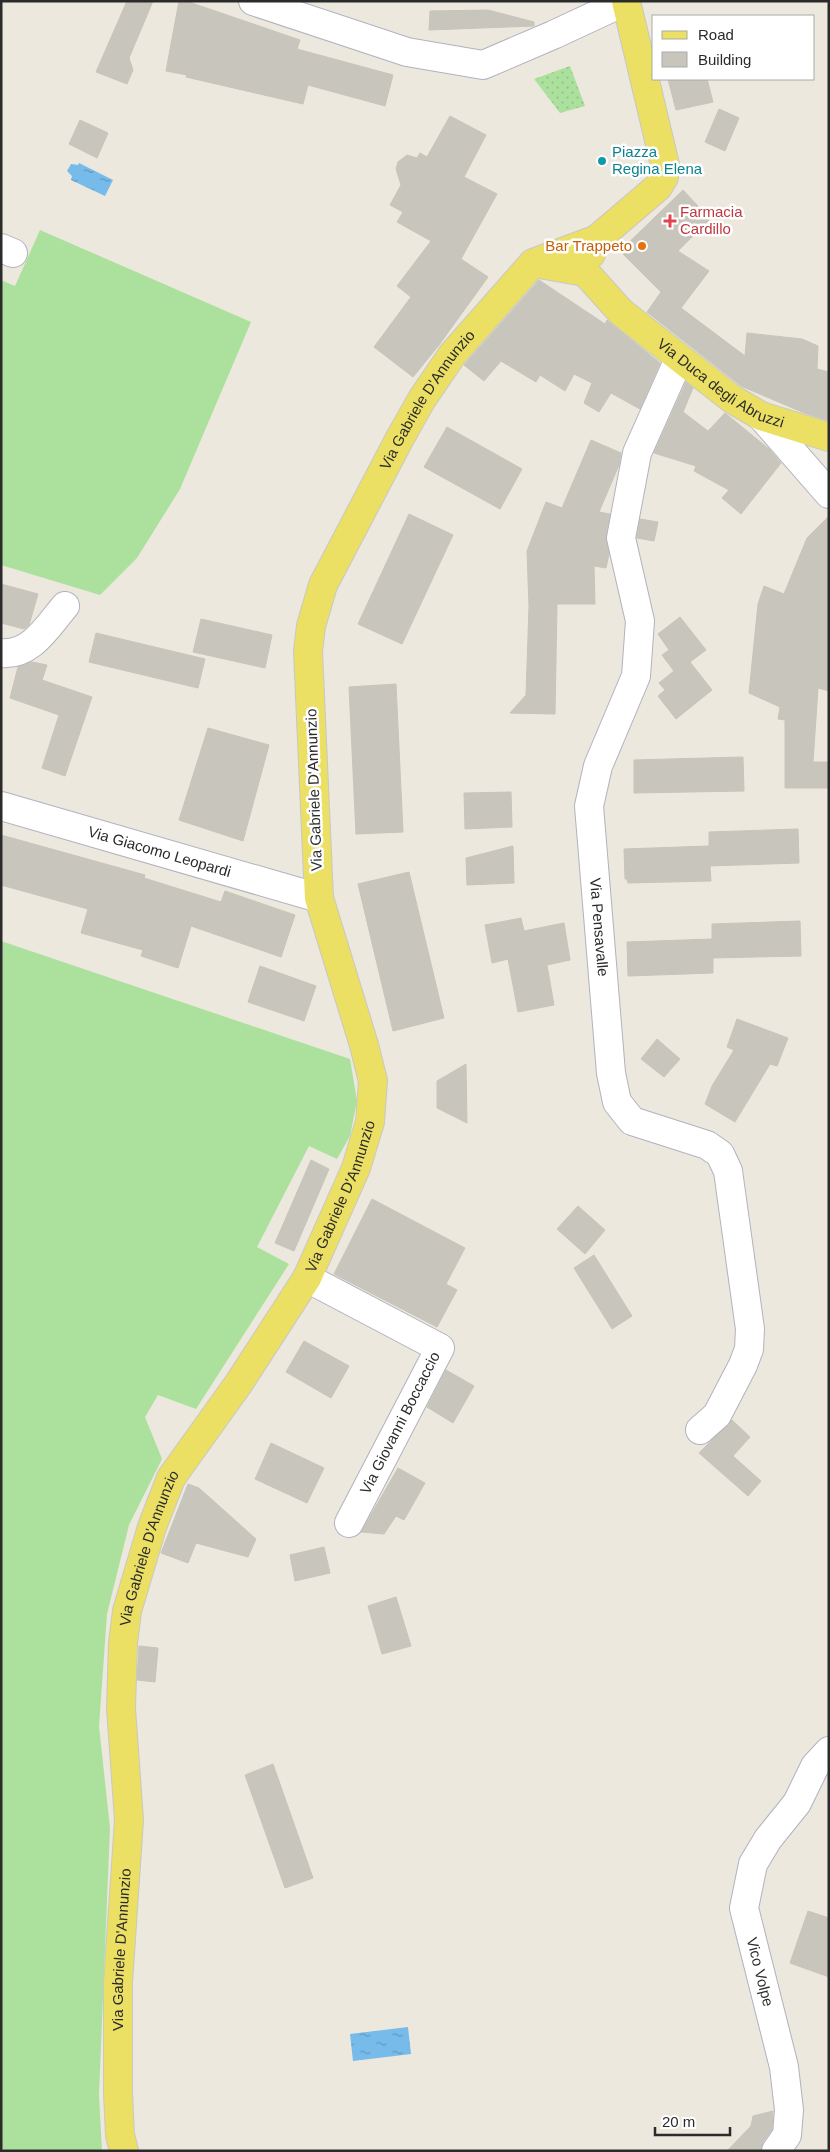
<svg xmlns="http://www.w3.org/2000/svg" width="830" height="2152" font-family="Helvetica,sans-serif">
  <style>
    .grass { fill: #abe19d }
    .park { fill: url(#park-dots) }
    .water { fill: url(#water-ripples) }
    .building { fill: #c8c6bc; stroke: #c8c4b8 }
    .lines { fill: none; stroke-linecap: round; stroke-linejoin: round }
    .minor-casing { stroke: #b1b2be; stroke-width: 30 }
    .major-casing { stroke: #c8c8c8; stroke-width: 30 }
    .minor { stroke: #fff; stroke-width: 28 }
    .major { stroke: #ebdf64; stroke-width: 28 }
    .culture-dot { fill: #0f9aa8; stroke: #fff; stroke-width: 2 }
    .health-dot { fill: #e0444e; stroke: #fff; stroke-width: 2 }
    .food-dot { fill: #e8710a; stroke: #fff; stroke-width: 2 }
    .labels { text-anchor: middle; stroke-width: 5; stroke-linejoin: round; paint-order: stroke }
    .culture-label { font-size: 15px; fill: #0d838f; stroke: #fff; text-anchor: start }
    .health-label { font-size: 15px; fill: #be3a42; stroke: #fff; text-anchor: start }
    .food-label { font-size: 15px; fill: #c56008; stroke: #fff; text-anchor: end }
    .street-label { font-size: 15px; fill: #2b2b2b; stroke: #fff }
  </style>
  <defs>
    <pattern id="park-dots" width="8" height="8" patternUnits="userSpaceOnUse" patternTransform="scale(1.25)"><rect width="8" height="8" fill="#abe19d"/><path d="M2 2h.1M6 6h.1" fill="none" stroke="#93c187" stroke-width="1.8" stroke-linecap="round"/></pattern>
    <pattern id="water-ripples" width="26" height="14" patternUnits="userSpaceOnUse" patternTransform="scale(1.25)"><rect width="26" height="14" fill="#76bbea"/><path d="M2 4q2-2 4 0t4 0M15 11q2-2 4 0t4 0" fill="none" stroke="#6198be"/></pattern>
  </defs>
  <rect width="100%" height="100%" fill="#ece8de"/>
  <path class="grass" d="M40,230l211,92 -71,167 -43,69 -37,37 -99,-30v-285l14,6z
    M1,941l349,118 7,42 -7,35 -13,23 -28,-13 -52,101 32,17 -93,145 -38,-14 -13,22 17,42 -33,66 -22,89 -8,112 11,102 -11,267 3,56h-101z"/>
  <path class="park" d="M570,66l15,40 -25,7 -26,-34z"/>
  <path class="water" d="M79,163l34,17 -8,16 -34,-16 1,-4 -5,-5 4,-7 7,1z
    M408,2027l3,27 -58,7 -3,-27z"/>
  <path class="building" d="M127,1h26l-24,57 4,12 -6,14 -31,-12z
    M179,1h7l114,39 -3,9 96,26 -8,31 -77,-21 -5,19 -117,-27 1,-2 -21,-4z
    M488,10l46,12v4l-105,4 1,-19z
    M668,79h39l6,23 -37,8z
    M719,109l20,9 -14,33 -20,-9z
    M450,116l36,19 -22,42 33,17 -36,65 27,18 -49,68 -26,32 -39,-30 37,-50 -14,-11 34,-45 -34,-19 6,-10 -13,-7 11,-20 -5,-16 2,-7 9,-7 10,3 3,-5 7,4z
    M80,120l28,13 -11,25 -28,-14z
    M683,190l27,29 -32,32 31,20 -28,37 64,48 2,-23 55,6 16,7 -1,23 12,3v49l-27,-9 -61,-26 -94,-74 14,-20 -41,-41z
    M539,280l66,44 2,-4 53,43 -20,46 -29,-16 -12,19 -15,-9 8,-20 -18,-9 -9,17 -25,-16 -4,7 -35,-21 -17,20 -20,-16z
    M686,382l7,6 -10,24 25,19 17,-18 44,36 12,14 -40,51 -19,-16 7,-8 -35,-19 2,-5 -42,-13z
    M447,427l75,42 -22,40 -76,-42z
    M591,440l30,13 -2,12 -20,47 11,2 -4,21 3,19 -3,14 -12,-2 1,38h-38l-2,110 -45,-1 16,-18 3,-89 -2,-55 19,-49 16,6z
    M409,514l44,21 -51,109 -44,-20z
    M829,516v175l-11,-3 -5,74h16v26h-44v-68l-7,-1 2,-12 -31,-14 9,-89 6,-18 20,8 23,-56z
    M640,519l18,3 -4,19 -17,-3z
    M1,584l37,10 -9,31 -5,4 -23,-6z
    M680,617l26,33 -16,12 22,28 -36,29 -18,-23 7,-6 -6,-7 15,-12 -12,-16 7,-5 -11,-16z
    M201,619l71,16 -7,33 -72,-16z
    M96,633l109,26 -7,29 -109,-26z
    M32,662l15,3 -5,15 50,17 -27,79 -23,-8 17,-53 -49,-17 8,-31z
    M396,684l7,148 -47,2 -7,-147z
    M208,728l61,17 -26,96 -64,-21z
    M743,757l1,34 -110,2v-33z
    M511,792l1,35 -47,2 -1,-36z
    M798,829l1,34 -89,3 1,15 -83,2 -1,-4h-2l-1,-30 85,-3v-14z
    M1,835l144,40 -1,3 77,24 4,-11 70,24 -14,42 -90,-31 -13,42 -37,-12 2,-6 -62,-17 7,-24 -87,-24z
    M513,846l1,37 -47,2 -1,-27z
    M409,872l35,146 -51,13 -35,-147z
    M521,918l3,13 40,-8 6,37 -23,5 7,40 -36,7 -10,-53 -16,4 -7,-38z
    M800,921l1,35 -88,2v15l-85,3 -1,-34 85,-3v-15z
    M260,966l56,20 -12,35 -56,-19z
    M737,1019l51,19 -11,28 -7,-2 -35,58 -30,-18 7,-18 22,-36 -7,-3z
    M657,1039l23,20 -16,18 -23,-18z
    M466,1064l1,59 -30,-15v-27z
    M311,1160l18,9 -35,82 -19,-8z
    M372,1199l93,49 -19,36 11,6 -20,37 -103,-53z
    M578,1206l27,24 -20,24 -28,-25z
    M594,1255l38,61 -20,13 -38,-61z
    M304,1341l45,25 -18,32 -45,-26z
    M446,1370l28,16 -21,37 -26,-16z
    M732,1420l18,17 -17,19 28,25 -13,15 -49,-43z
    M271,1443l53,25 -17,35 -52,-24z
    M398,1468l27,15 -21,37 -8,-4 -12,18 -23,-2z
    M188,1484l11,4 57,51 -8,18 -52,-14 -8,20 -27,-10z
    M324,1547l6,26 -35,8 -5,-26z
    M396,1597l15,49 -29,8 -14,-48z
    M139,1646l19,2 -3,34 -18,-2z
    M273,1764l40,114 -28,10 -40,-113z
    M808,1911l21,7v59l-39,-14z
    M773,2111l-1,19 -9,12 -2,9h-34l24,-25 2,-10z"/>
  <g class="lines">
    <defs>
      <g id="minor">
        <path d="M253,1l154,51 76,13 70,-30 73,-34"/>
        <path d="M1,248l12,5"/>
        <path id="s1" d="M679,359l-42,94 -16,85 19,83 -4,55 -38,90 -9,40 22,267 6,29 15,19 75,24 13,9 8,17 22,158 -1,20 -6,16 -26,50 -17,15"/>
        <path d="M761,416l68,78"/>
        <path d="M1,653c30,3 47,-27 64,-47"/>
        <path id="s2" d="M1,806l318,92"/>
        <path d="M307,1278l133,70 -91,175"/>
        <path d="M776,2151l11,-16 2,-25 -5,-43 -40,-159 9,-44 15,-25 29,-36 18,-37 14,-15"/>
      </g>
      <g id="major">
        <path d="M591,254l6,-15 61,-52 6,-10 1,-12 -39,-164"/>
        <path id="s3" d="M534,263l51,9 36,40 111,87 29,17 68,21"/>
        <path id="s4" d="M124,2151l-4,-16 -2,-42v-110l11,-163 -8,-112 2,-65 4,-32 25,-84 19,-49 68,-95 68,-105 49,-110 14,-46 3,-41 -9,-36 -45,-147 -11,-247 3,-25 12,-41 77,-147 22,-39 30,-44 81,-92 64,-24"/>
      </g>
    </defs>
    <use href="#minor" class="minor-casing"/>
    <use href="#major" class="major-casing"/>
    <use href="#minor" class="minor"/>
    <use href="#major" class="major"/>
  </g>
  <circle class="culture-dot" cx="602" cy="161" r="5"/>
  <path class="health-dot" d="M667.5 213.5h5v5h5v5h-5v5h-5v-5h-5v-5h5z"/>
  <circle class="food-dot" cx="642" cy="246" r="5"/>
  <g class="labels">
    <g class="culture-label">
      <text x="612" y="157">Piazza<tspan x="612" dy="17">Regina Elena</tspan></text>
    </g>
    <g class="health-label">
      <text x="680" y="217">Farmacia<tspan x="680" dy="17">Cardillo</tspan></text>
    </g>
    <g class="food-label">
      <text x="632" y="251">Bar Trappeto</text>
    </g>
    <g class="street-label">
      <text dy="5" stroke="none"><textPath href="#s3" startOffset="229">Via Duca degli Abruzzi</textPath></text>
      <text dy="5" stroke="none"><textPath href="#s4" startOffset="1852">Via Gabriele D'Annunzio</textPath></text>
      <text transform="translate(314 790) rotate(-92)" y="5">Via Gabriele D'Annunzio</text>
      <text dy="5" stroke="none"><textPath href="#s2" startOffset="165">Via Giacomo Leopardi</textPath></text>
      <text dy="5" stroke="none"><textPath href="#s1" startOffset="590">Via Pensavalle</textPath></text>
      <text dy="5" stroke="none"><textPath href="#s4" startOffset="1012">Via Gabriele D'Annunzio</textPath></text>
      <text transform="translate(400 1423) rotate(-63)" y="5">Via Giovanni Boccaccio</text>
      <text dy="5" stroke="none"><textPath href="#s4" startOffset="608">Via Gabriele D'Annunzio</textPath></text>
      <text dy="5" stroke="none"><textPath href="#s4" startOffset="202">Via Gabriele D'Annunzio</textPath></text>
      <text transform="translate(760 1972) rotate(76)" y="5">Vico Volpe</text>
    </g>
  </g>
  <rect width="830" height="2152" fill="none" stroke="#2b2b2b" stroke-width="5"/>
  <rect x="652" y="15" width="162" height="65" fill="#ffffff" stroke="#aaaaaa"/>
  <rect x="662" y="31" width="25" height="8" fill="#ebdf64" stroke="#aaaaaa"/>
  <text x="698" y="40" font-size="15" fill="#2b2b2b">Road</text>
  <rect x="662" y="52" width="25" height="15" fill="#c8c6bc" stroke="#aaaaaa"/>
  <text x="698" y="65" font-size="15" fill="#2b2b2b">Building</text>
  <path d="M655 2127v8h75v-8" fill="none" stroke="#2b2b2b" stroke-width="2.5"/>
  <text x="662" y="2127" font-size="15" fill="#2b2b2b" stroke="#ffffff" stroke-width="4" paint-order="stroke">20 m</text>
</svg>
